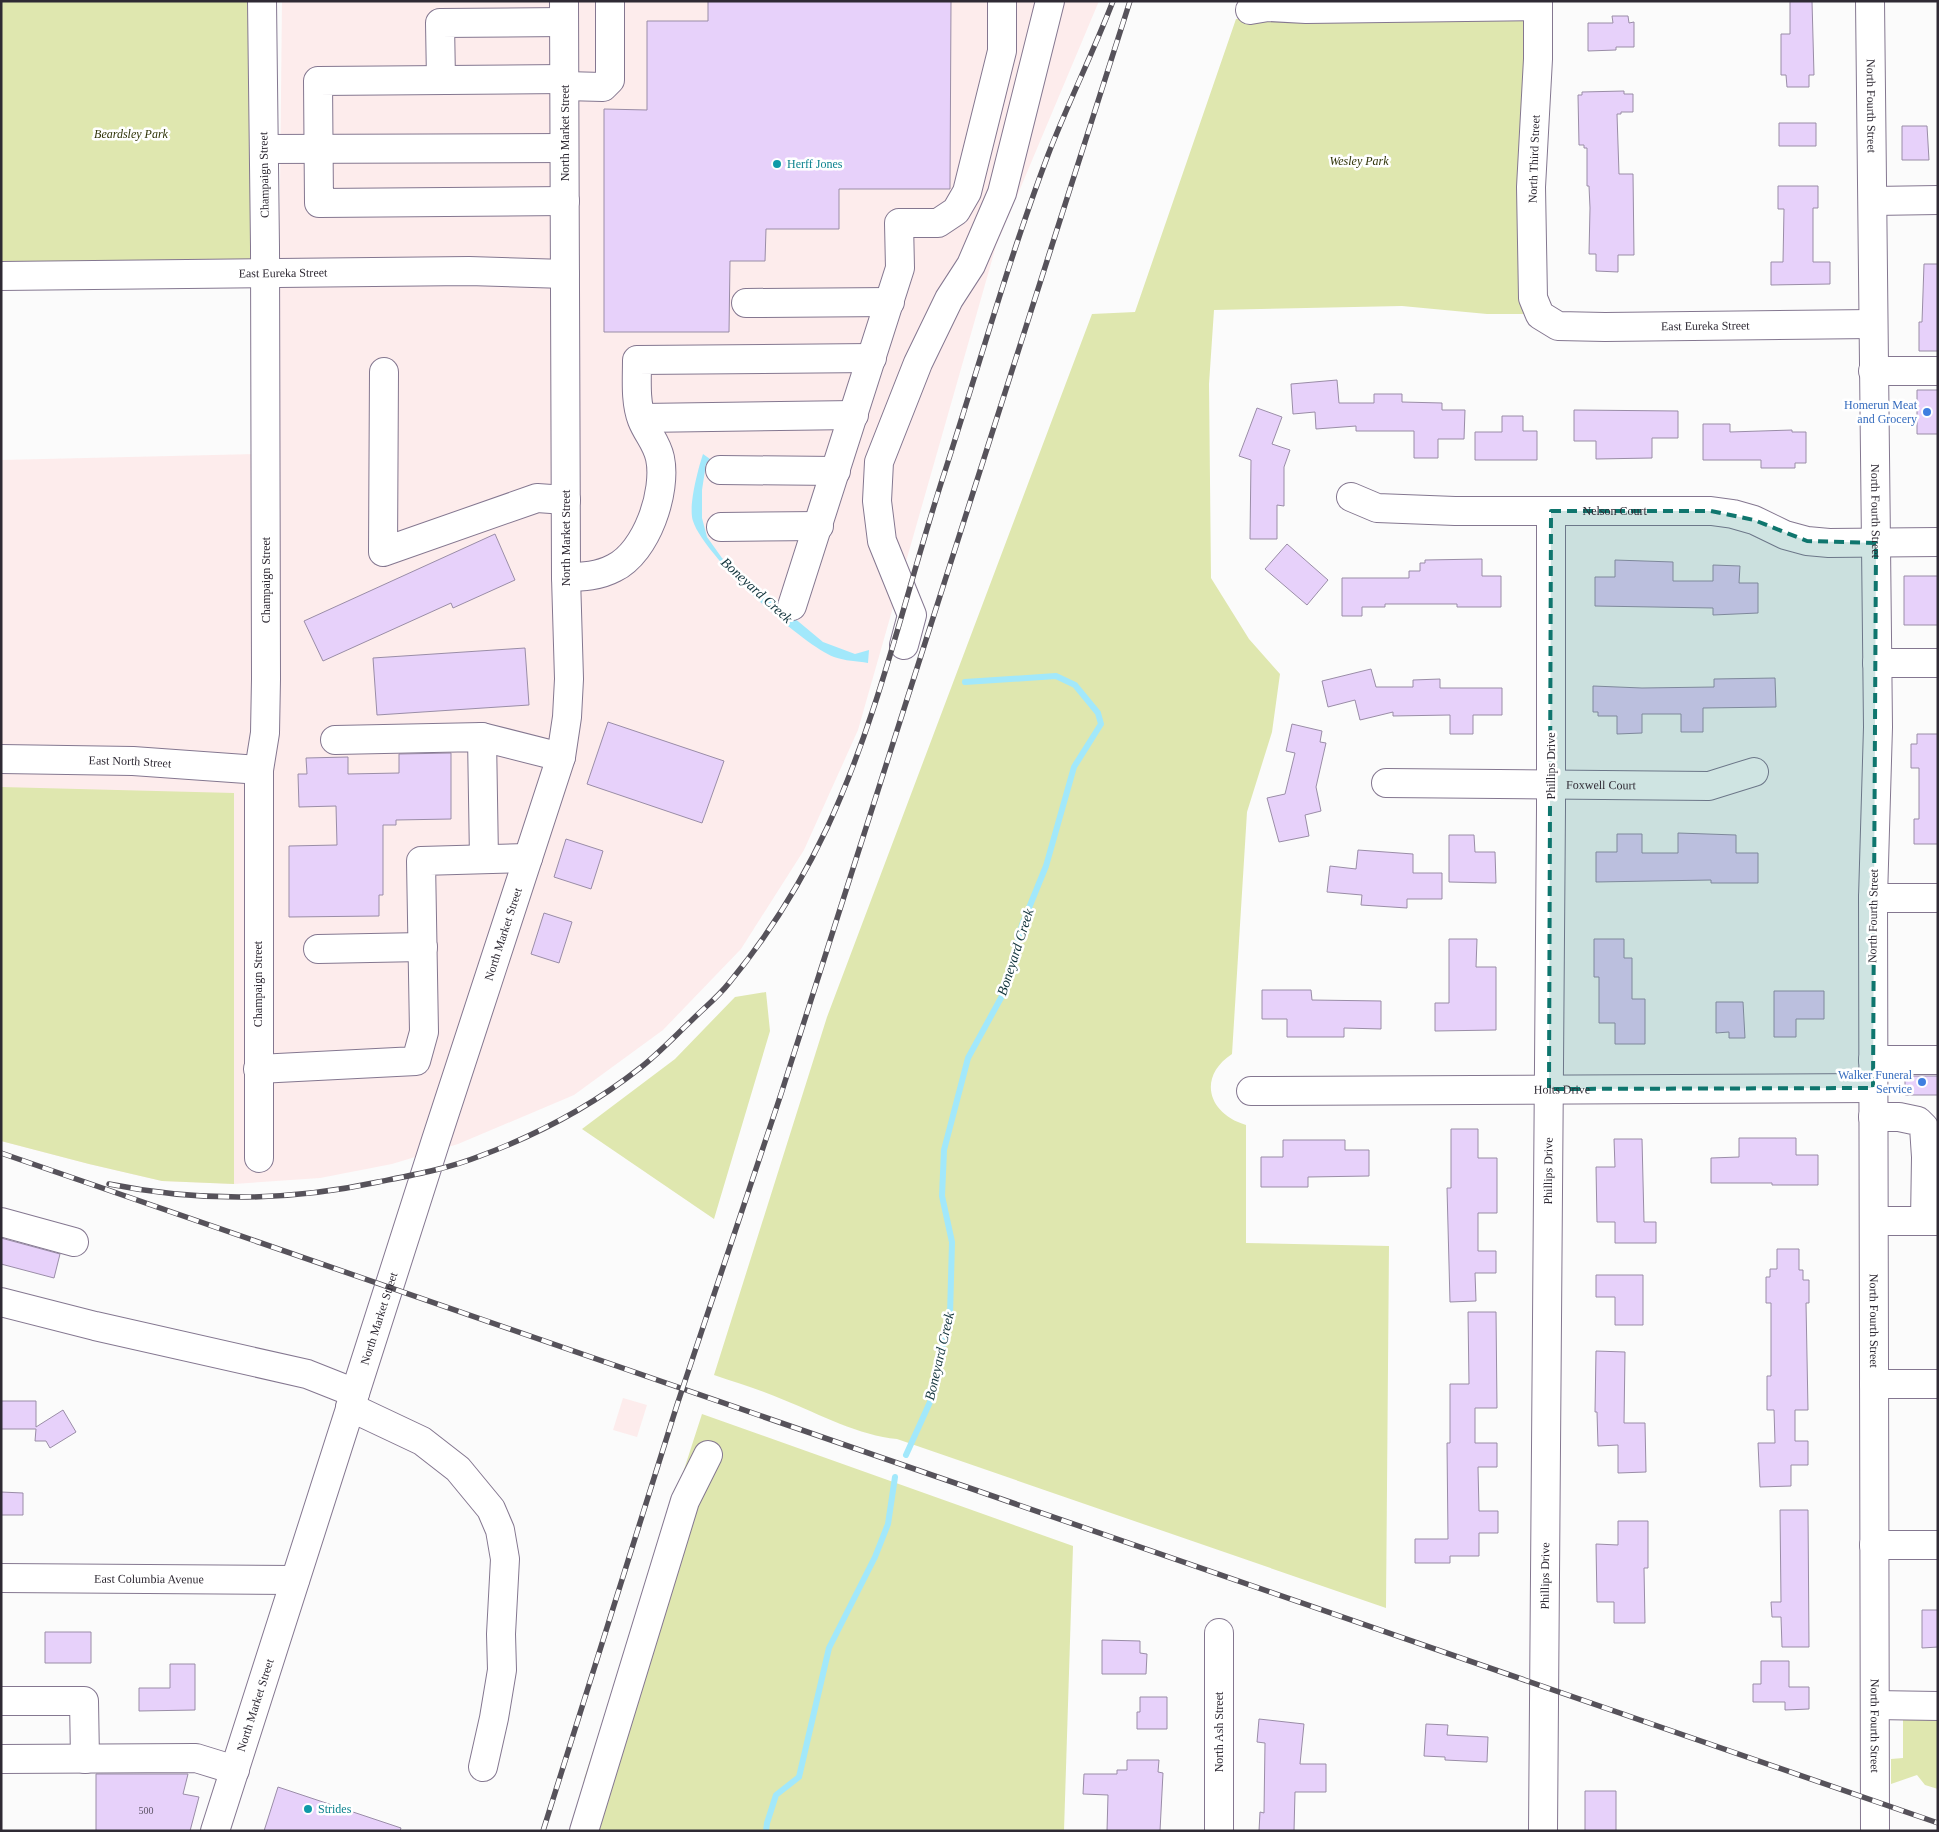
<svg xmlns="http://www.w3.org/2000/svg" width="1939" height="1832" font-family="Georgia,serif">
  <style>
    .industrial { fill: #fdecec }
    .green { fill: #dfe7af }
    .water { fill: #a2e8fb }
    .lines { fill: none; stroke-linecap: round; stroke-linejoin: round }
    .stream { stroke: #a2e8fb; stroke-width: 6 }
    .building { fill: #e7d1fa; stroke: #9a8da7 }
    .minor-casing { stroke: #847790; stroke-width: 30 }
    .minor { stroke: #fff; stroke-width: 28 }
    .rail-casing { stroke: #56525a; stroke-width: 5.5 }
    .rail { stroke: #fff; stroke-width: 4; stroke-dasharray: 11; stroke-linecap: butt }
    .marked { fill: #0f766e; fill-opacity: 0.2; stroke: #0f766e; stroke-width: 4; stroke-dasharray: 10 6; stroke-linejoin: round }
    .culture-dot { fill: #0f9aa8; stroke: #fff; stroke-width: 2 }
    .shop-dot { fill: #3f7fe0; stroke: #fff; stroke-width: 2 }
    .labels { text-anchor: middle; stroke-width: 5; stroke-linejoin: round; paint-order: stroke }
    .number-label { font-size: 10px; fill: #5d5466 }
    .street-label { font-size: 12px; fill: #2f2a34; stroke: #fff }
    .park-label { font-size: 12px; font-style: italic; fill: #2f3307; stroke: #fff }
    .culture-label { font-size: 12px; fill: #0d838f; stroke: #fff; text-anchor: start }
    .shop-label { font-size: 12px; fill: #366cbe; stroke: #fff; text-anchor: end }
    .water-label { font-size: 14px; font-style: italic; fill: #11333b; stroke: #fff }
  </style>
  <rect width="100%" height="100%" fill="#fbfbfb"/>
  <path class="industrial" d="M282,1h817l-103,245 -138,484 -54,120 -63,99 -78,81 -89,65 -116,49 -66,20 -72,14 -86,6 -72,-3 -73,-17 -88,-23v-681l258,-6 20,-171z
    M623,1398l24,7 -10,32 -24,-7z"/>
  <path class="green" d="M1,1h259v266l-259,3z
    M1538,6l-8,308h-43l-85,-8 -188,4 -5,74 2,194 38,61 31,35 -8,58 -25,80 -15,242c-35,23 -24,60 14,71v118l143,3 -3,362 -489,-169c-37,-3 -78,-25 -113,-39 -23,-10 -47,-17 -70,-25l113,-358 265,-703 43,-2 101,-293z
    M1,787l233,6v391l-72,-3 -73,-17 -88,-23z
    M766,992l4,39 -56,188 -132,-90 93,-70 60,-62z
    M702,1414l371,132 -9,285h-485l5,-52z
    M1938,1709v80l-13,-4 -8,-10 -26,9v-25l12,-1v-48z"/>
  <path class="water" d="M703,454l7,5 -4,5 -4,26v28l5,19 15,21 101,84 32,12 14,-4 -1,13c-11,-2 -23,-2 -34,-6 -33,-13 -130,-101 -141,-136 -5,-14 5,-52 10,-67z"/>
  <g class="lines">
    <path class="stream" d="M906,1455l24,-53 20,-87 2,-73 -10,-46 2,-46 24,-92 34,-62 20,-71 24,-59 28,-99 27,-43 -3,-11 -23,-28 -19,-9 -91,6
      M766,1831l1,-8 9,-28 23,-18 30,-129 46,-91 13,-33 7,-47"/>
  </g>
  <path class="building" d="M708,1h243l-1,188h-111v40h-73l-1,32h-35l-1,71h-125v-223l43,1v-89h61z
    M1790,1h22l2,74h-5v12h-22l-1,-12h-5v-41h9z
    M1612,16h16l1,7 5,-1v25h-18v3l-28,1v-28h25z
    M1624,91v3h9v18h-12v2h-4l2,60h14l1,81h-16v17l-22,-1v-17h-7l1,-46 -1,-22h-2v-38h-3v-3h-5l-1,-50h4v-3z
    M1779,123h37v23h-37z
    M1902,126h25l2,34h-27z
    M1778,186h40v22h-5v54h17v22l-59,1v-23h12l1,-53h-6z
    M1924,264h14v87h-19v-29h3z
    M1337,380l2,23h35v-9h28v8l40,1v7h23l-1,29h-26v19h-24v-27h-58v-5l-40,3 -1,-17 -22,2 -2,-30z
    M1917,390h21v44h-21z
    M1257,408l25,9 -10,27 18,6 -6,17v39l-7,-1v34h-27l1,-79 -12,-4z
    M1574,410l104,1v27h-26v20l-56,1v-18h-22z
    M1502,416h21v15h14v29h-62v-28h27z
    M1703,424h27v8l62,-2v2h14v31h-11v5h-34v-8h-58z
    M495,534l20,46 -62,28 -2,-5 -128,58 -19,-40z
    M1287,544l41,36 -21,25 -42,-36z
    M1482,559v17h19v31h-44v-3h-72v3h-23v9h-20v-38h67v-7h11v-8h5v-3z
    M1615,560l58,2v19h40v-16l27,1 -1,17h19v30l-45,2v-7l-118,-2v-29h20z
    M1904,576h34v49h-34z
    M525,648l4,57 -152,10 -4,-57z
    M1371,669l5,18h37v-7l27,-1v9h62v27h-29v19h-23v-19l-57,1v-4l-33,8 -5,-20 -27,7 -6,-26z
    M1775,678l1,29 -73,1v24h-22v-18h-39v19l-25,1v-18h-19v-4h-5v-26l49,2 72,-1v-8z
    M608,722l116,39 -22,62 -115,-39z
    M1292,724l30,7 -2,11 6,1 -10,44 5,24 -16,4 4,21 -30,6 -12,-44 18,-4 10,-41 -9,-2z
    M1917,734h21v110h-24v-25h5v-51h-8v-24h6z
    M451,753v66l-55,1v5h-13v70h-4v21l-90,1v-71l48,-1 -1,-39 -37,1 -1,-33h9l-1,-16 42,-1v17l51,-1v-19z
    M1678,833l58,2v18h22v30h-47v-3l-115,2v-30h21v-18h25v19h36z
    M1449,835h25l1,17h20l1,31 -47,-1z
    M566,839l37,12 -12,38 -37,-12z
    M1358,850l55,4v19h29v26h-35v9l-46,-3 1,-10 -35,-3 3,-26 26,3z
    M544,913l28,9 -13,41 -28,-9z
    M1449,939h28l-1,28h20v63l-61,1v-28h14z
    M1594,939h30v19h8v41h13v45h-30v-21h-16v-46h-5z
    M1262,990h49l1,10 69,1v28l-37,-1v9h-57v-18h-25z
    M1774,991h50v28h-28v18h-22z
    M1716,1002h27l2,36h-16v-6l-13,1z
    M1905,1076h33v19h-33z
    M1451,1129h27v29h19v55h-19v38h18v22h-21l1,28 -26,1 -3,-114h4z
    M1739,1138h57v17h22v30h-46v-2h-61v-25l28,-1z
    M1614,1139h28l2,83h12v21h-41v-21h-18l-1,-55h19z
    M1283,1140h62v10h24v26l-61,1v10h-47v-30h22z
    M1,1238l59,16 -6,24 -53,-14z
    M1777,1249h22v21h4v10h6v23h-3l2,107h-13v31h13v24h-17v21l-31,1 -2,-44h17l-1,-33h-7v-34h4v-73h-5v-26h4v-8h7z
    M1596,1275h47v50h-28v-28h-19z
    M1468,1312h28l1,96h-22v35h22v24h-19l1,44h19v22h-19v23h-29v7h-35v-24h33l-1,-96h3v-59h19z
    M1596,1351l29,1 -1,71h21l1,49 -28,1v-28l-20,1 -1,-34h-2z
    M1,1401h35v26l27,-17 13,22 -26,16 -4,-7h-11l1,-12h-35z
    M1,1492l22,1v22h-22z
    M1780,1510h28l1,137h-27l-1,-30h-9l-1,-15h10z
    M1618,1521h30v47h-4l1,55h-31v-21h-17l-1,-58 22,1z
    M1922,1610h16v37l-16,1z
    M45,1632h46v31h-46z
    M1102,1640l38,1v12l7,1 -1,20h-44z
    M1761,1661h28v26h20v22l-24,1v-8h-32v-18h8z
    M170,1664h25v46l-56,1v-23h31z
    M1140,1697h27v32h-30v-17h3z
    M1259,1719l45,5 -4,40h26v28h-31l-1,39h-35l1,-19 4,1 1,-70 -8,-1z
    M1426,1724l22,1 -1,10 41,2 -1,25 -42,-2v-3l-21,-1z
    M1127,1760h32l-1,12 5,1 -3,58h-53l1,-36 -25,-1 1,-20h33v-4h10z
    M96,1774h92l-5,20 16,3 -9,34h-94z
    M278,1787l123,41 -1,3h-136z
    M1585,1791h31v40h-31z"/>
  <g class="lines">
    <defs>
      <g id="minor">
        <path id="s1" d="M1538,1v58l-7,128 2,111 7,17 18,11 47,1 268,-3"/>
        <path id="s2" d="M1870,1l8,726 -5,171 2,933"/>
        <path d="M1250,10l18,-3 38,2 232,-3"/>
        <path d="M441,80l-1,-57 124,-1"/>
        <path d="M565,86l38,1 7,-7v-79"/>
        <path d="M264,149l300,-1"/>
        <path d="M565,201l-246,2 -1,-122 247,-2"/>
        <path d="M1873,201l65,-1"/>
        <path id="s3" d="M1,276l468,-5 96,3"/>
        <path d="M746,303l144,-1"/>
        <path d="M1873,371h65"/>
        <path d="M384,372l-1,180 154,-54 29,2"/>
        <path d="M642,418l212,-3"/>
        <path d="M720,470l116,1"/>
        <path id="s4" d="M1351,497l26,11 78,3h256l22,3 21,6 31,15 22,6 22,2 109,-1"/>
        <path d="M721,527l98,-1"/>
        <path d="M566,577c17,0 33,-1 48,-9 33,-16 53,-77 46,-110 -3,-15 -13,-25 -18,-38 -7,-18 -5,-41 -5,-60l235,-2"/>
        <path d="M792,606l108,-338 -1,-45h39l18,-12 11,-19 35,-141v-50"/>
        <path d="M904,645l8,-30 -30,-74 -5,-40 2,-39 39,-99 31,-64 22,-34 31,-72 48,-192"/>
        <path d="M1877,663h61"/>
        <path d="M482,737l79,20"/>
        <path d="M335,740l147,-3 2,122"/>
        <path id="s5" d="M1,759l132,2 126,9"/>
        <path id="s6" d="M1386,783l323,3 45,-14"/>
        <path d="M1873,898h65"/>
        <path d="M318,949l105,-2"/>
        <path d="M1873,1060h65"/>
        <path d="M258,1069l158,-8 8,-29 -3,-171 107,-3"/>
        <path id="s7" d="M1251,1091l622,-3"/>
        <path d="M1873,1117h26l19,4 6,6 2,30 -1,64"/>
        <path d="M259,1158v-388l6,-37 1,-54 -1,-432 -3,-246"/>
        <path d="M1874,1221h64"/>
        <path d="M1,1222l73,20"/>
        <path d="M1,1302l94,24 212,48 48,19"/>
        <path d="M1874,1384h64"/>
        <path d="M350,1407l72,34 36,28 33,40 9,21 5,29 -4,75 1,36 -8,48 -11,49"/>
        <path d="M1874,1545h64"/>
        <path id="s8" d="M1,1578l294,2"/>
        <path d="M1,1701h83l1,58"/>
        <path d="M1875,1705l63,1"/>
        <path d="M1,1759l195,-1 39,12"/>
        <path id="s9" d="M215,1831l221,-691 125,-383 6,-40 2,-38 -3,-102 -2,-576"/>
        <path d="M584,1831l101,-330 23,-46"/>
        <path d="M1219,1831v-198"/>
        <path id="s10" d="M1543,1831l8,-1022v-298"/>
      </g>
    </defs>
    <use href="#minor" class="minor-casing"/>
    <use href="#minor" class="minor"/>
    <defs>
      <path id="rail" d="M1,1153l1937,670
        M109,1184c89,18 181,17 269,-2 35,-7 69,-13 102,-26 57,-21 113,-51 160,-88 19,-15 35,-32 52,-48 12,-12 26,-23 37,-37 39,-47 72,-100 98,-155 53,-114 79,-238 118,-357 34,-105 64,-213 103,-316 20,-52 45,-102 65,-154
        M543,1831l134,-426 104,-311 349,-1093"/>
    </defs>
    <use href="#rail" class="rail-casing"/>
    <use href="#rail" class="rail"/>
  </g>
  <path class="marked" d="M1551,511h160l43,9 53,21 69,2 -3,545 -324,1z"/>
  <g class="culture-dot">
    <circle cx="777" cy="164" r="5"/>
    <circle cx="308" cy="1809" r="5"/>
  </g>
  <g class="shop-dot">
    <circle cx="1927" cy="412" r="5"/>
    <circle cx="1922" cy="1082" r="5"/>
  </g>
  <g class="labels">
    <g class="number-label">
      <text x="146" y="1814">500</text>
    </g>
    <g class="street-label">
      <text dy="4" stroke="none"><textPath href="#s2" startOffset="105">North Fourth Street</textPath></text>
      <text transform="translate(565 133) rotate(-90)" y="4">North Market Street</text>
      <text transform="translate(1534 159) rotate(-88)" y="4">North Third Street</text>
      <text transform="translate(264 175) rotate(-91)" y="4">Champaign Street</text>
      <text dy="4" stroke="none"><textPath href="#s3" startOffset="282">East Eureka Street</textPath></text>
      <text dy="4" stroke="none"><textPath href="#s1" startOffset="484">East Eureka Street</textPath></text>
      <text dy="4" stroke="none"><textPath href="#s4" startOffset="266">Nelson Court</textPath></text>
      <text dy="4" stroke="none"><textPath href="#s2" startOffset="510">North Fourth Street</textPath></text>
      <text transform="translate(566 538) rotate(-90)" y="4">North Market Street</text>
      <text transform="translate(266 580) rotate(-90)" y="4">Champaign Street</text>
      <text dy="4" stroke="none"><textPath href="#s5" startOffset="129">East North Street</textPath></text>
      <text transform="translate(1551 766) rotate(-90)" y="4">Phillips Drive</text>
      <text dy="4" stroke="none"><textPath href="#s6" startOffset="215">Foxwell Court</textPath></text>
      <text transform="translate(1873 916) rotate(-89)" y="4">North Fourth Street</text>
      <text dy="4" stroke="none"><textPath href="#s9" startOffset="942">North Market Street</textPath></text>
      <text transform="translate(258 984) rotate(-90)" y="4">Champaign Street</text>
      <text dy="4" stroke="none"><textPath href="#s7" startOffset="311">Holts Drive</textPath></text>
      <text dy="4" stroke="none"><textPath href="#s10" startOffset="660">Phillips Drive</textPath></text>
      <text dy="4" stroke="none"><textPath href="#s9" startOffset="538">North Market Street</textPath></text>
      <text dy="4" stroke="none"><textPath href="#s2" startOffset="1320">North Fourth Street</textPath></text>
      <text dy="4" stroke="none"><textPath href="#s10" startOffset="255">Phillips Drive</textPath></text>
      <text dy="4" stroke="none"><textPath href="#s8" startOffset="148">East Columbia Avenue</textPath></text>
      <text dy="4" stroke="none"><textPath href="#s9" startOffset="132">North Market Street</textPath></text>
      <text dy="4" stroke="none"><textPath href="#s2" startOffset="1725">North Fourth Street</textPath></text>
      <text transform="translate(1219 1732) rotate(-90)" y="4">North Ash Street</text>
    </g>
    <g class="park-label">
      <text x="131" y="138">Beardsley Park</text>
      <text x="1359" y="165">Wesley Park</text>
    </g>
    <g class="culture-label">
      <text x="787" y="168">Herff Jones</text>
      <text x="318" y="1813">Strides</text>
    </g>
    <g class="shop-label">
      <text x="1917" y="409">Homerun Meat<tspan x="1917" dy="14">and Grocery</tspan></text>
      <text x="1912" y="1079">Walker Funeral<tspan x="1912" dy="14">Service</tspan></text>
    </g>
    <g class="water-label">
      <text transform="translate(757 590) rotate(42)" y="5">Boneyard Creek</text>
      <text transform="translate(1015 952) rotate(-72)" y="5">Boneyard Creek</text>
      <text transform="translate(939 1356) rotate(-77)" y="5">Boneyard Creek</text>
    </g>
  </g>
  <rect width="1939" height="1832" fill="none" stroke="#2f2a34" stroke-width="5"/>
</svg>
